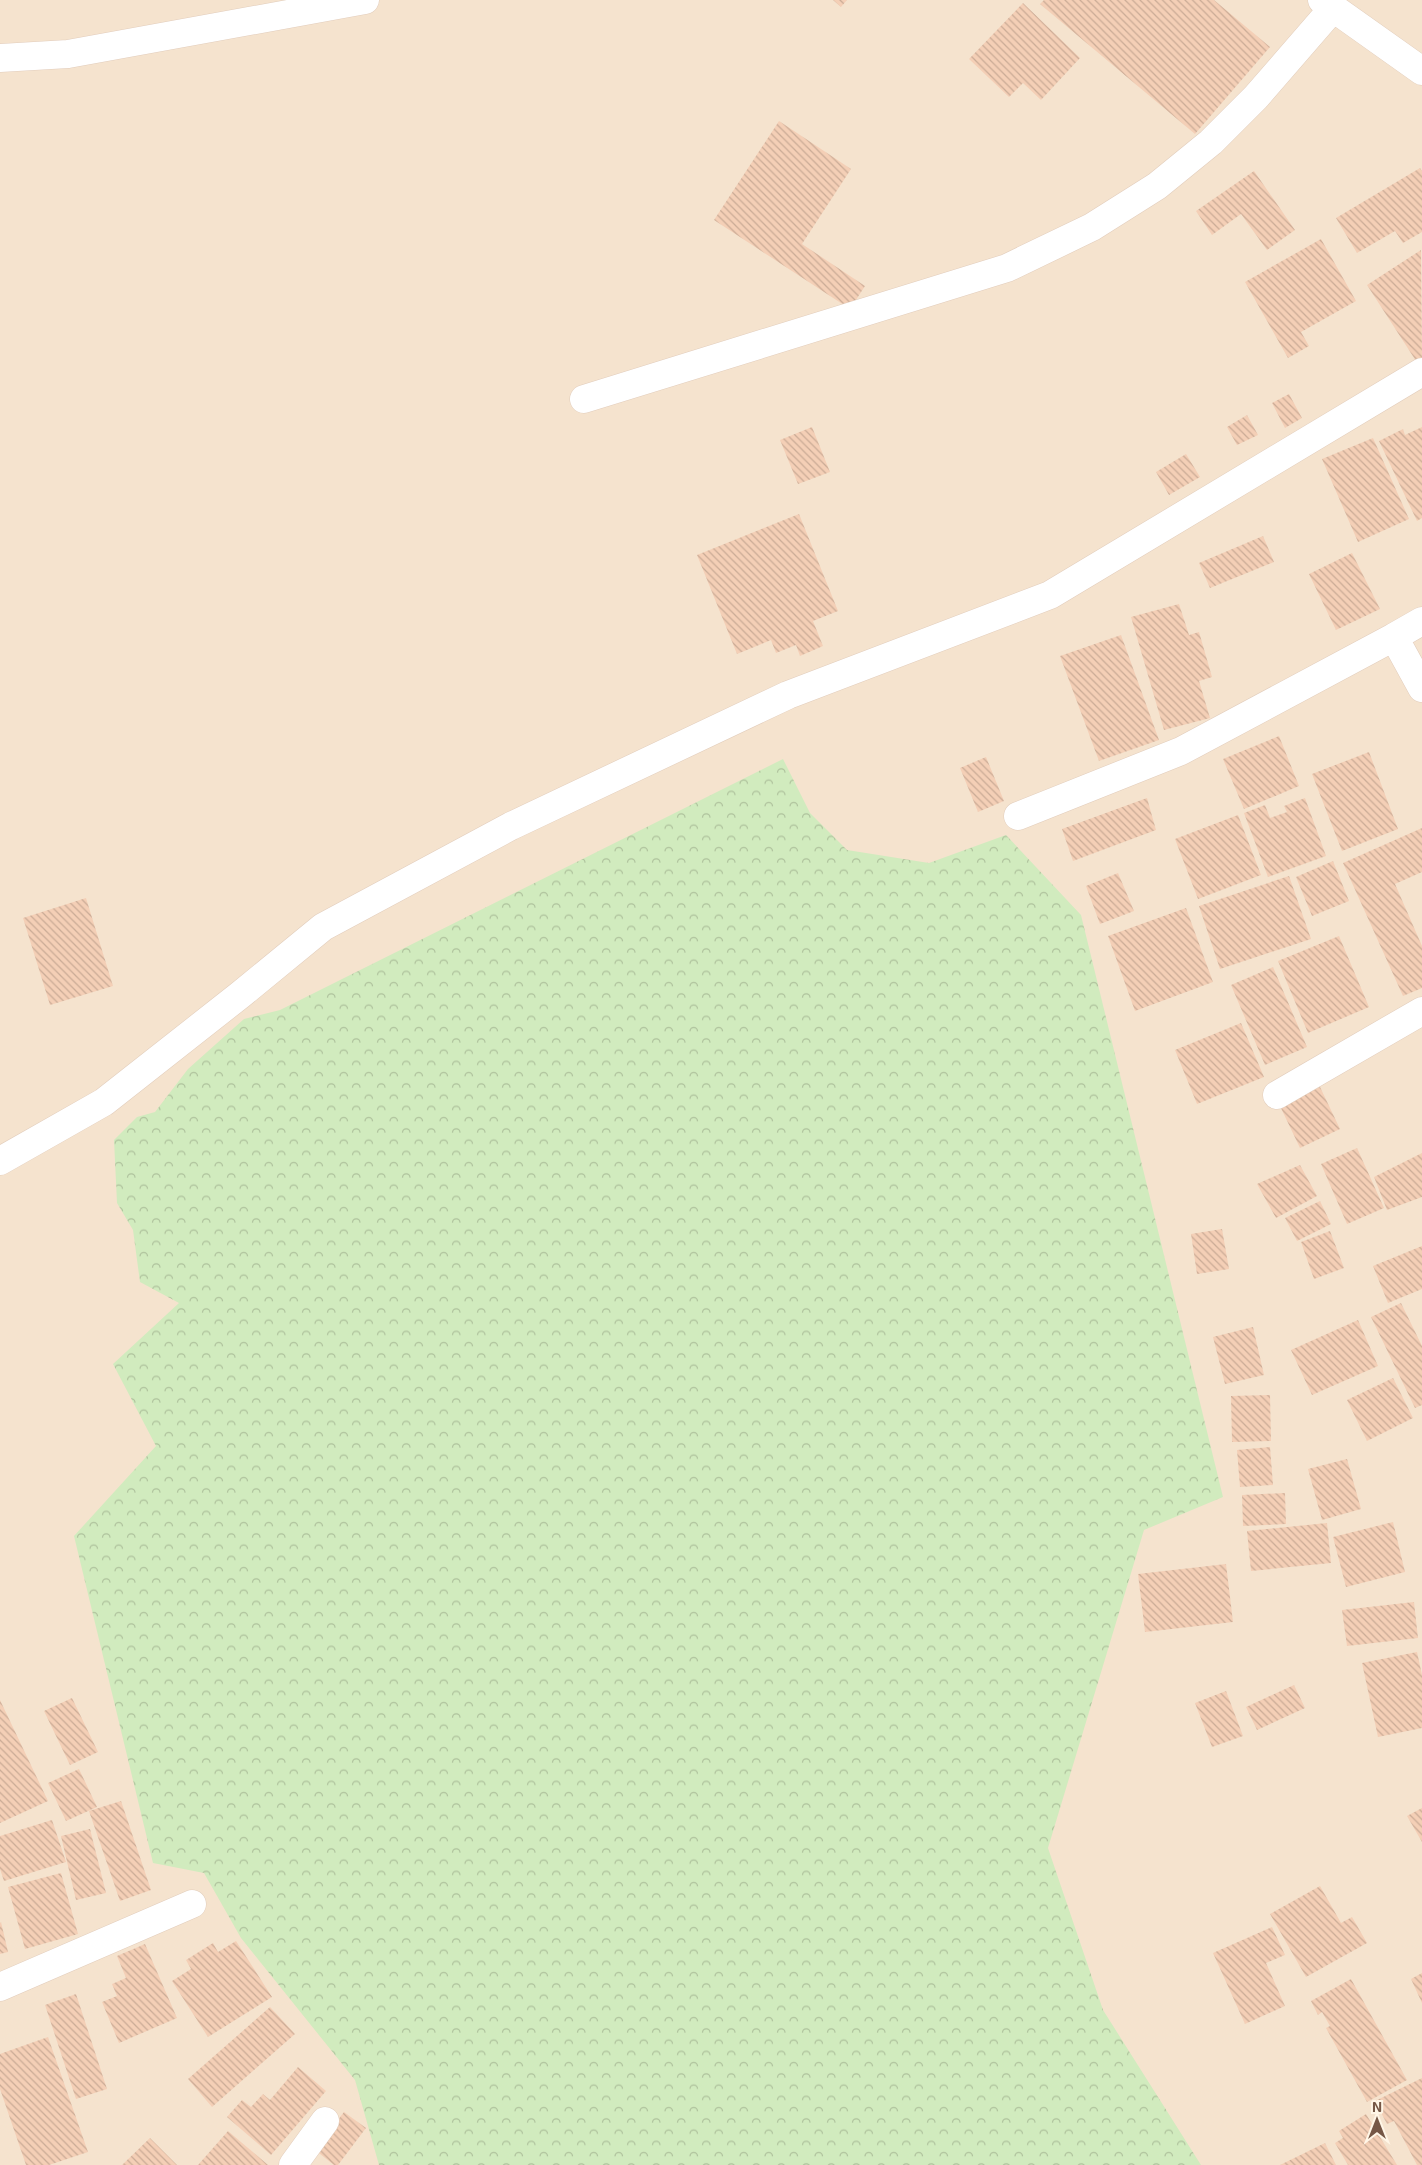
<svg xmlns="http://www.w3.org/2000/svg" width="1422" height="2165" font-family="'Exo 2',sans-serif">
  <style>
    .residential { fill: #f5e3ce }
    .forest { fill: url(#forest-crowns) }
    .building { fill: url(#building-back-hatch) }
    .lines { fill: none; stroke-linecap: round; stroke-linejoin: round }
    .street-casing { stroke: #e2cdbc; stroke-width: 29 }
    .street { stroke: #fff; stroke-width: 28 }
  </style>
  <defs>
    <pattern id="forest-crowns" width="20" height="18" patternUnits="userSpaceOnUse" patternTransform="scale(1.25)"><rect width="20" height="18" fill="#d1ebbe"/><path d="M2 6a3 3 0 1 1 6 0M12 15a3 3 0 1 1 6 0" fill="none" stroke="#aec19c"/></pattern>
    <pattern id="building-back-hatch" width="6" height="6" patternUnits="userSpaceOnUse" patternTransform="scale(1.25)"><rect width="6" height="6" fill="#f4cfb6"/><path d="M-1 5l2 2M0 0l6 6M5-1l2 2" fill="none" stroke="#caab96"/></pattern>
  </defs>
  <rect width="100%" height="100%" fill="#fdf2e0"/>
  <path class="residential" d="M0,0h1422v2165h-1422z"/>
  <path class="forest" d="M783,759l27,54 37,37 82,13 77,-28 75,80 142,582 -79,33 -96,318 55,162 98,155h-822l-24,-85 -114,-142 -37,-65 -51,-10 -79,-327 82,-90 -43,-82 66,-61 -39,-21 -7,-52 -16,-27 -3,-63 23,-23 18,-5 33,-43 56,-50 36,-9z"/>
  <path class="building" d="M833,0h14l-6,7z
    M1044,0h170l56,47 -75,87 -155,-130z
    M1023,3l57,55 -39,42 -18,-17 -14,14 -40,-38z
    M779,121l72,48 -49,75 63,42 -15,23 -136,-89z
    M1420,168l2,3v61l-19,11 -8,-12 -38,22 -21,-35z
    M1254,171l41,59 -28,20 -26,-36 -29,21 -16,-24z
    M1321,239l35,62 -55,31 8,14 -21,12 -43,-76z
    M1421,250l1,112 -4,2 -51,-79z
    M1289,394l13,24 -17,10 -13,-25z
    M1247,415l11,20 -21,10 -10,-18z
    M812,427l18,45 -32,12 -18,-44z
    M1422,427v91l-5,3 -38,-80 24,-12 2,6z
    M1373,438l36,81 -51,23 -36,-83z
    M1186,454l14,23 -31,18 -13,-23z
    M799,514l39,97 -25,10 10,25 -23,10 -4,-11 -20,8 -5,-13 -34,14 -40,-99z
    M1263,536l11,26 -64,26 -11,-25z
    M1352,553l28,56 -44,21 -27,-56z
    M1179,604l10,31 10,-3 13,45 -13,4 11,37 -46,12 -33,-113z
    M1121,635l38,105 -60,21 -39,-105z
    M1279,736l20,50 -55,23 -21,-50z
    M1369,752l29,77 -56,22 -30,-77z
    M986,757l18,44 -26,11 -18,-44z
    M1147,798l9,32 -83,31 -11,-32z
    M1305,798l21,58 -58,21 -24,-64 21,-8 5,13 17,-6 -3,-6z
    M1238,815l23,60 -63,24 -23,-60z
    M1422,828v44l-27,12 27,62v42l-19,8 -60,-133z
    M1333,861l16,40 -37,15 -16,-39z
    M1118,873l16,38 -34,13 -14,-38z
    M1289,876l22,63 -91,30 -21,-63z
    M86,898l27,88 -63,19 -27,-87z
    M1186,908l27,74 -78,29 -27,-75z
    M1339,936l30,71 -61,26 -30,-72z
    M1273,967l34,80 -42,18 -34,-80z
    M1241,1023l23,54 -67,27 -22,-54z
    M1320,1087l20,42 -40,19 -20,-42z
    M1357,1148l27,60 -37,16 -26,-60z
    M1422,1153v44l-35,13 -13,-33z
    M1300,1165l17,31 -41,22 -19,-34z
    M1320,1201l11,23 -34,17 -12,-23z
    M1222,1229l7,40 -32,5 -6,-40z
    M1330,1231l14,37 -30,11 -13,-37z
    M1422,1246v43l-34,14 -15,-37z
    M1401,1303l21,43v59l-7,3 -44,-91z
    M1358,1320l20,46 -66,29 -21,-45z
    M1253,1327l11,48 -39,9 -12,-47z
    M1393,1378l20,40 -46,23 -20,-41z
    M1270,1395l1,46 -39,1 -1,-46z
    M1270,1447l3,38 -33,2 -3,-37z
    M1347,1459l14,50 -39,11 -14,-51z
    M1285,1493l1,31 -43,2 -1,-31z
    M1393,1522l12,50 -59,15 -13,-50z
    M1327,1523l4,40 -80,8 -4,-40z
    M1226,1564l7,58 -88,10 -7,-58z
    M1414,1602l4,36 -71,8 -5,-36z
    M1417,1652l5,23v53l-44,9 -16,-74z
    M1294,1685l11,23 -48,22 -11,-23z
    M1226,1691l17,45 -31,11 -17,-44z
    M72,1698l26,54 -28,13 -26,-54z
    M0,1700l48,101 -48,22z
    M79,1769l18,38 -31,14 -18,-38z
    M121,1801l30,89 -31,11 -31,-90z
    M1422,1808v34l-15,-26z
    M52,1820l14,42 -62,19 -4,-12v-33z
    M90,1829l16,64 -30,7 -15,-64z
    M61,1873l17,61 -53,15 -17,-62z
    M1320,1886l21,37 11,-6 15,26 -61,34 -36,-63z
    M1,1922l7,30 -8,2v-31z
    M1272,1927l13,28 -19,8 19,43 -40,18 -32,-71z
    M236,1941l36,56 -64,40 -36,-56 19,-12 -5,-9 27,-17 5,9z
    M145,1944l32,74 -58,25 -17,-41 15,-6 -5,-12 14,-6 -9,-22z
    M1422,1973v30l-11,-24z
    M1351,1979l56,101 -40,22 -41,-74 4,-2 -8,-14 -4,3 -7,-14z
    M76,1994l31,95 -31,10 -31,-94z
    M270,2007l25,27 -83,73 -24,-28z
    M48,2037l40,115 -39,13h-23l-26,-76v-35z
    M298,2067l28,24 -55,64 -44,-38 15,-17 9,7 12,-13 7,6z
    M1422,2078v87h-5l-23,-44 -7,3 -12,-23z
    M344,2112l22,16 -28,37h-4l-19,-15z
    M1366,2114l31,51h-49l-13,-22 8,-5 -4,-7z
    M228,2131l40,34h-70z
    M150,2138l27,27h-55z
    M1325,2143l11,22h-56z"/>
  <g class="lines">
    <defs>
      <path id="street" d="M1322,0l100,71
        M0,58l68,-4 297,-54
        M584,399l423,-131 85,-41 65,-41 54,-44 45,-45 78,-90
        M1422,621l-28,16 28,51
        M1018,816l163,-65 213,-114
        M1277,1095l145,-84
        M0,1161l104,-59 136,-107 83,-68 188,-101 277,-131 262,-100 372,-223
        M0,1987l192,-83
        M293,2165l32,-44"/>
    </defs>
    <use href="#street" class="street-casing"/>
    <use href="#street" class="street"/>
  </g>
  <g transform="translate(1377 2120)" stroke="#fff6e7" stroke-width="4" paint-order="stroke">
  <path d="M0-4L9 19L0 12L-9 19Z" fill="#755746"/>
  <text y="-8" font-size="14" font-weight="bold" text-anchor="middle" fill="#755746">N</text>
  </g>
</svg>
